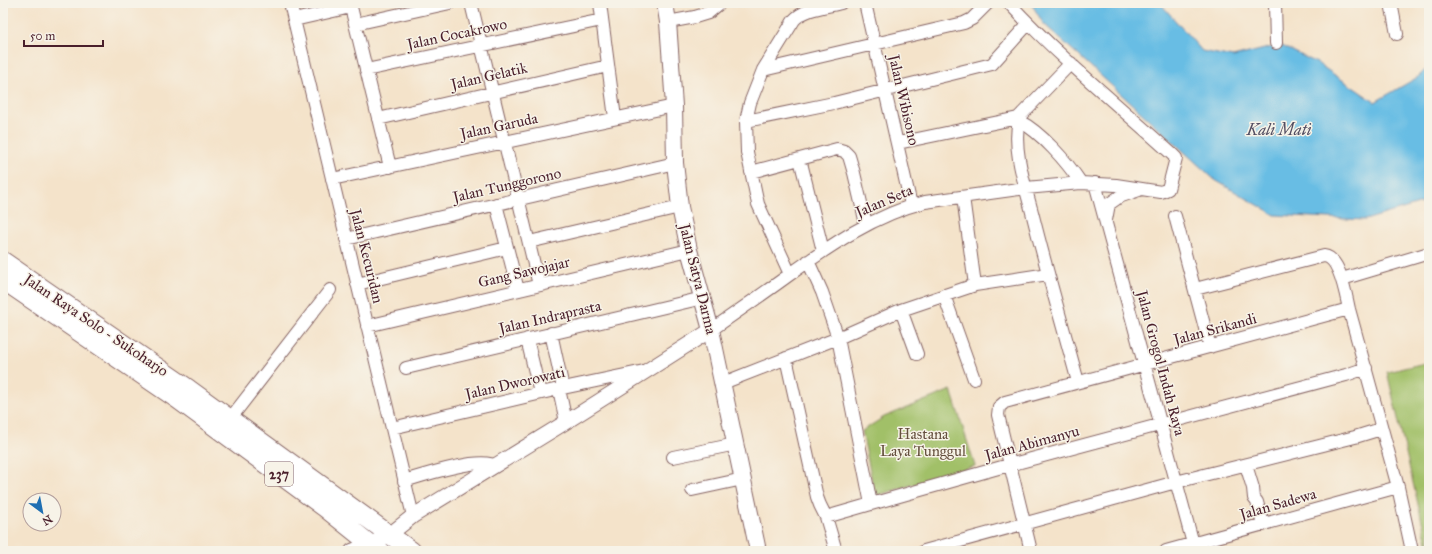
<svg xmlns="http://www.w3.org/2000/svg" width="1432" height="554" font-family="'IM FELL Great Primer',serif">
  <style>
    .green { fill: #a1c068; stroke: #76704a }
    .water { fill: #68bde4; stroke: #596e88 }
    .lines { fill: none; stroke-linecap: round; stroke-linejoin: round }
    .minor-casing { stroke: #866463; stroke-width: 14 }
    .tertiary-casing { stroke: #866463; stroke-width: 16 }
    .secondary-casing { stroke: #866463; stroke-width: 18 }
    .primary-casing { stroke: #866463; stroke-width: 20 }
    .minor { stroke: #fff; stroke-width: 12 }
    .tertiary { stroke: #fff; stroke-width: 14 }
    .secondary { stroke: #fff; stroke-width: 16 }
    .primary { stroke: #fff; stroke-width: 18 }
    .labels { text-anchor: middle; stroke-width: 3; stroke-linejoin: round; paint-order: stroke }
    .shield { fill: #f7f3e8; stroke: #7e5f64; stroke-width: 1 }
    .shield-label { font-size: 14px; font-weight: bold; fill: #4a1f2b }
    .street-label { font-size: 15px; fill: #4a1f2b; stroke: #f7f3e8 }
    .park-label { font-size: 15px; fill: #644f3d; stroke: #f7f3e8 }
    .water-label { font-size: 16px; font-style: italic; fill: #534e62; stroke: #f7f3e8 }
  </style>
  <rect width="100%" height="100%" fill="#f7f3e8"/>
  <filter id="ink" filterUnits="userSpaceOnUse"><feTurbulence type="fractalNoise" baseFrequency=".025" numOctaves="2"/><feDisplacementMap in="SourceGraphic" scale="8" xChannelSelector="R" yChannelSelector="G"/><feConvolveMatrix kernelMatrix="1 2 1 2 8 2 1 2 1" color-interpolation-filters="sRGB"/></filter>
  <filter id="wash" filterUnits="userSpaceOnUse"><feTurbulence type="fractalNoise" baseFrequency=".012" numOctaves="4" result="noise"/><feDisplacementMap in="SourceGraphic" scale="16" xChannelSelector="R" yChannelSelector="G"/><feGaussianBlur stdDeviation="0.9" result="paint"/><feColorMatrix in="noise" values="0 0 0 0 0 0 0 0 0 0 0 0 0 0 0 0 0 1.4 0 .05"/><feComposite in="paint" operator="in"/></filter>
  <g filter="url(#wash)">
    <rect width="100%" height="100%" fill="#f4e3ca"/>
    <path class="green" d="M1429,362v189l-42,-179z
      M951,390l24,76 -100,30 -13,-65 22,-14z"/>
    <path class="water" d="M1031,3h129l42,48 31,6 47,-12 37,18 58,39 43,-25 11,-11v135l-64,19 -90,-5 -60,-35 -172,-157z"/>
  </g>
  <g filter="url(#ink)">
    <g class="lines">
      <defs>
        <path id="minor" d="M290,3l123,513
          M350,3l40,164
          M471,3l68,282
          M600,3l15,115
          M865,3l46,202
          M1275,3l1,40
          M1391,3l6,31
          M294,20l57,-13
          M668,22l27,-5 13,-4 12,-10
          M355,24l95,-21
          M366,70l236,-50
          M763,70l201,-47 8,-4 16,-16
          M1018,118l1,3c-7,28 7,67 14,95 14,56 30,111 45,166
          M378,119l230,-53
          M746,121l88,-18 158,-39 36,-40
          M1019,121c22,11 48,41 62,62
          M898,143l120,-25 53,-55
          M800,159l23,92
          M751,172l86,-23 7,2 5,5 5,17 12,51
          M332,179l342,-73
          M1095,183l100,368
          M496,204l22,86
          M1175,216l35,131
          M1106,220l3,-16 10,-7 20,-7
          M346,239l329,-76
          M529,242l151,-35
          M808,261l14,31 16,46 33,166 138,-39 337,-90 20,-7
          M790,274l-32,-70 -11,-52 -1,-31 4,-18 13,-33 31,-50c11,-12 32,-13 47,-17
          M1342,279l87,-26
          M357,284l150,-36
          M975,285l73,-11
          M1195,289l129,-33c16,1 22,40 25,53l49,178 14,64
          M944,295l30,84
          M901,310l16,44
          M367,326l322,-76
          M711,330c26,-18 52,-36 78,-55 42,-30 85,-60 136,-73l101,-14 55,-5 35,2 45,7 7,-3 7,-27 1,-4 -3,-3c-55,-50 -113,-97 -164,-152
          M551,333l12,55
          M527,339l13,54
          M786,358l31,139 3,8 6,12 10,34
          M406,368l297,-70
          M723,383l115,-45 63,-28 74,-25 -12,-88
          M559,389l7,33
          M230,419l100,-129
          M392,428l171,-40 81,-17
          M673,457l63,-13
          M1246,465l7,23 1,10 3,4 6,23
          M404,481c17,-5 77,-25 91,-15
          M692,490l51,-11
          M826,517l45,-13
          M924,551l252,-69 179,-45 26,-8
          M1031,551l-33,-136 1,-8 6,-5 344,-93
          M1166,551l232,-64"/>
        <path id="tertiary" d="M352,551l18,-7 19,-9 24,-19 153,-94 145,-92"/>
        <path id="secondary" d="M665,3l3,19 6,84 1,57 5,44 9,43 22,80 47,221"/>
        <path id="primary" d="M3,261l186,128 223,162
          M3,280l174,119 148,109 45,36 11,7"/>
      </defs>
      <use href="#minor" class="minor-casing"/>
      <use href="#tertiary" class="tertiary-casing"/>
      <use href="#secondary" class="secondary-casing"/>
      <use href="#primary" class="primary-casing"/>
      <use href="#minor" class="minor"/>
      <use href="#tertiary" class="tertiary"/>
      <use href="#secondary" class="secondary"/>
      <use href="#primary" class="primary"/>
    </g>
  </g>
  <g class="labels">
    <rect class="shield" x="265" y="462" width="28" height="24" rx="3"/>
    <g class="shield-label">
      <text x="279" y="479">237</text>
    </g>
    <g class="street-label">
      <text transform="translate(457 34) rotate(-12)" y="5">Jalan Cocakrowo</text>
      <text transform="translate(489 76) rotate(-13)" y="5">Jalan Gelatik</text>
      <text transform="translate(904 100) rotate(77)" y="5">Jalan Wibisono</text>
      <text transform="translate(499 126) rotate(-12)" y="5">Jalan Garuda</text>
      <text transform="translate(507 185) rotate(-13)" y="5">Jalan Tunggorono</text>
      <text transform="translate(884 201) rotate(-23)" y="5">Jalan Seta</text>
      <text transform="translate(367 256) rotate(76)" y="5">Jalan Kecuridan</text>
      <text transform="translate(524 272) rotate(-13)" y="5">Gang Sawojajar</text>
      <text transform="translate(698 279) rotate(76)" y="5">Jalan Satya Darma</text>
      <text transform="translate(550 317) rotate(-13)" y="5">Jalan Indraprasta</text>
      <text transform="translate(96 325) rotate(34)" y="5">Jalan Raya Solo - Sukoharjo</text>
      <text transform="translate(1215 329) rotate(-15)" y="5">Jalan Srikandi</text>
      <text transform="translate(1161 363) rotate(75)" y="5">Jalan Grogol Indah Raya</text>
      <text transform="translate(515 383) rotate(-13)" y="5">Jalan Dworowati</text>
      <text transform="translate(1032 443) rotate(-15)" y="5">Jalan Abimanyu</text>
      <text transform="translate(1278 504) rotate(-16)" y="5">Jalan Sadewa</text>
    </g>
    <g class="park-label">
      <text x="923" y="439">Hastana<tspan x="923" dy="17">Laya Tunggul</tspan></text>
    </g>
    <g class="water-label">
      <text x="1279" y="135">Kali Mati</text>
    </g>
  </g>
  <rect width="1432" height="554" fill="none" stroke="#f7f3e8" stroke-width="16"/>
  <g transform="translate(42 512) rotate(148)"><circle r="19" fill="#f7f3e8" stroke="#b29e9c"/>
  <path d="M0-3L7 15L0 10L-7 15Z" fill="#1f6fb2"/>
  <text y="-6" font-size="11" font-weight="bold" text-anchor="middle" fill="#4a1f2b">N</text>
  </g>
  <path d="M24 40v6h79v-6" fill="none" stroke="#4a1f2b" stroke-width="2"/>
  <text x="30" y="40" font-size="12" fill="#4a1f2b" stroke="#f7f3e8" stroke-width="3" paint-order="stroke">50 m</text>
</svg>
